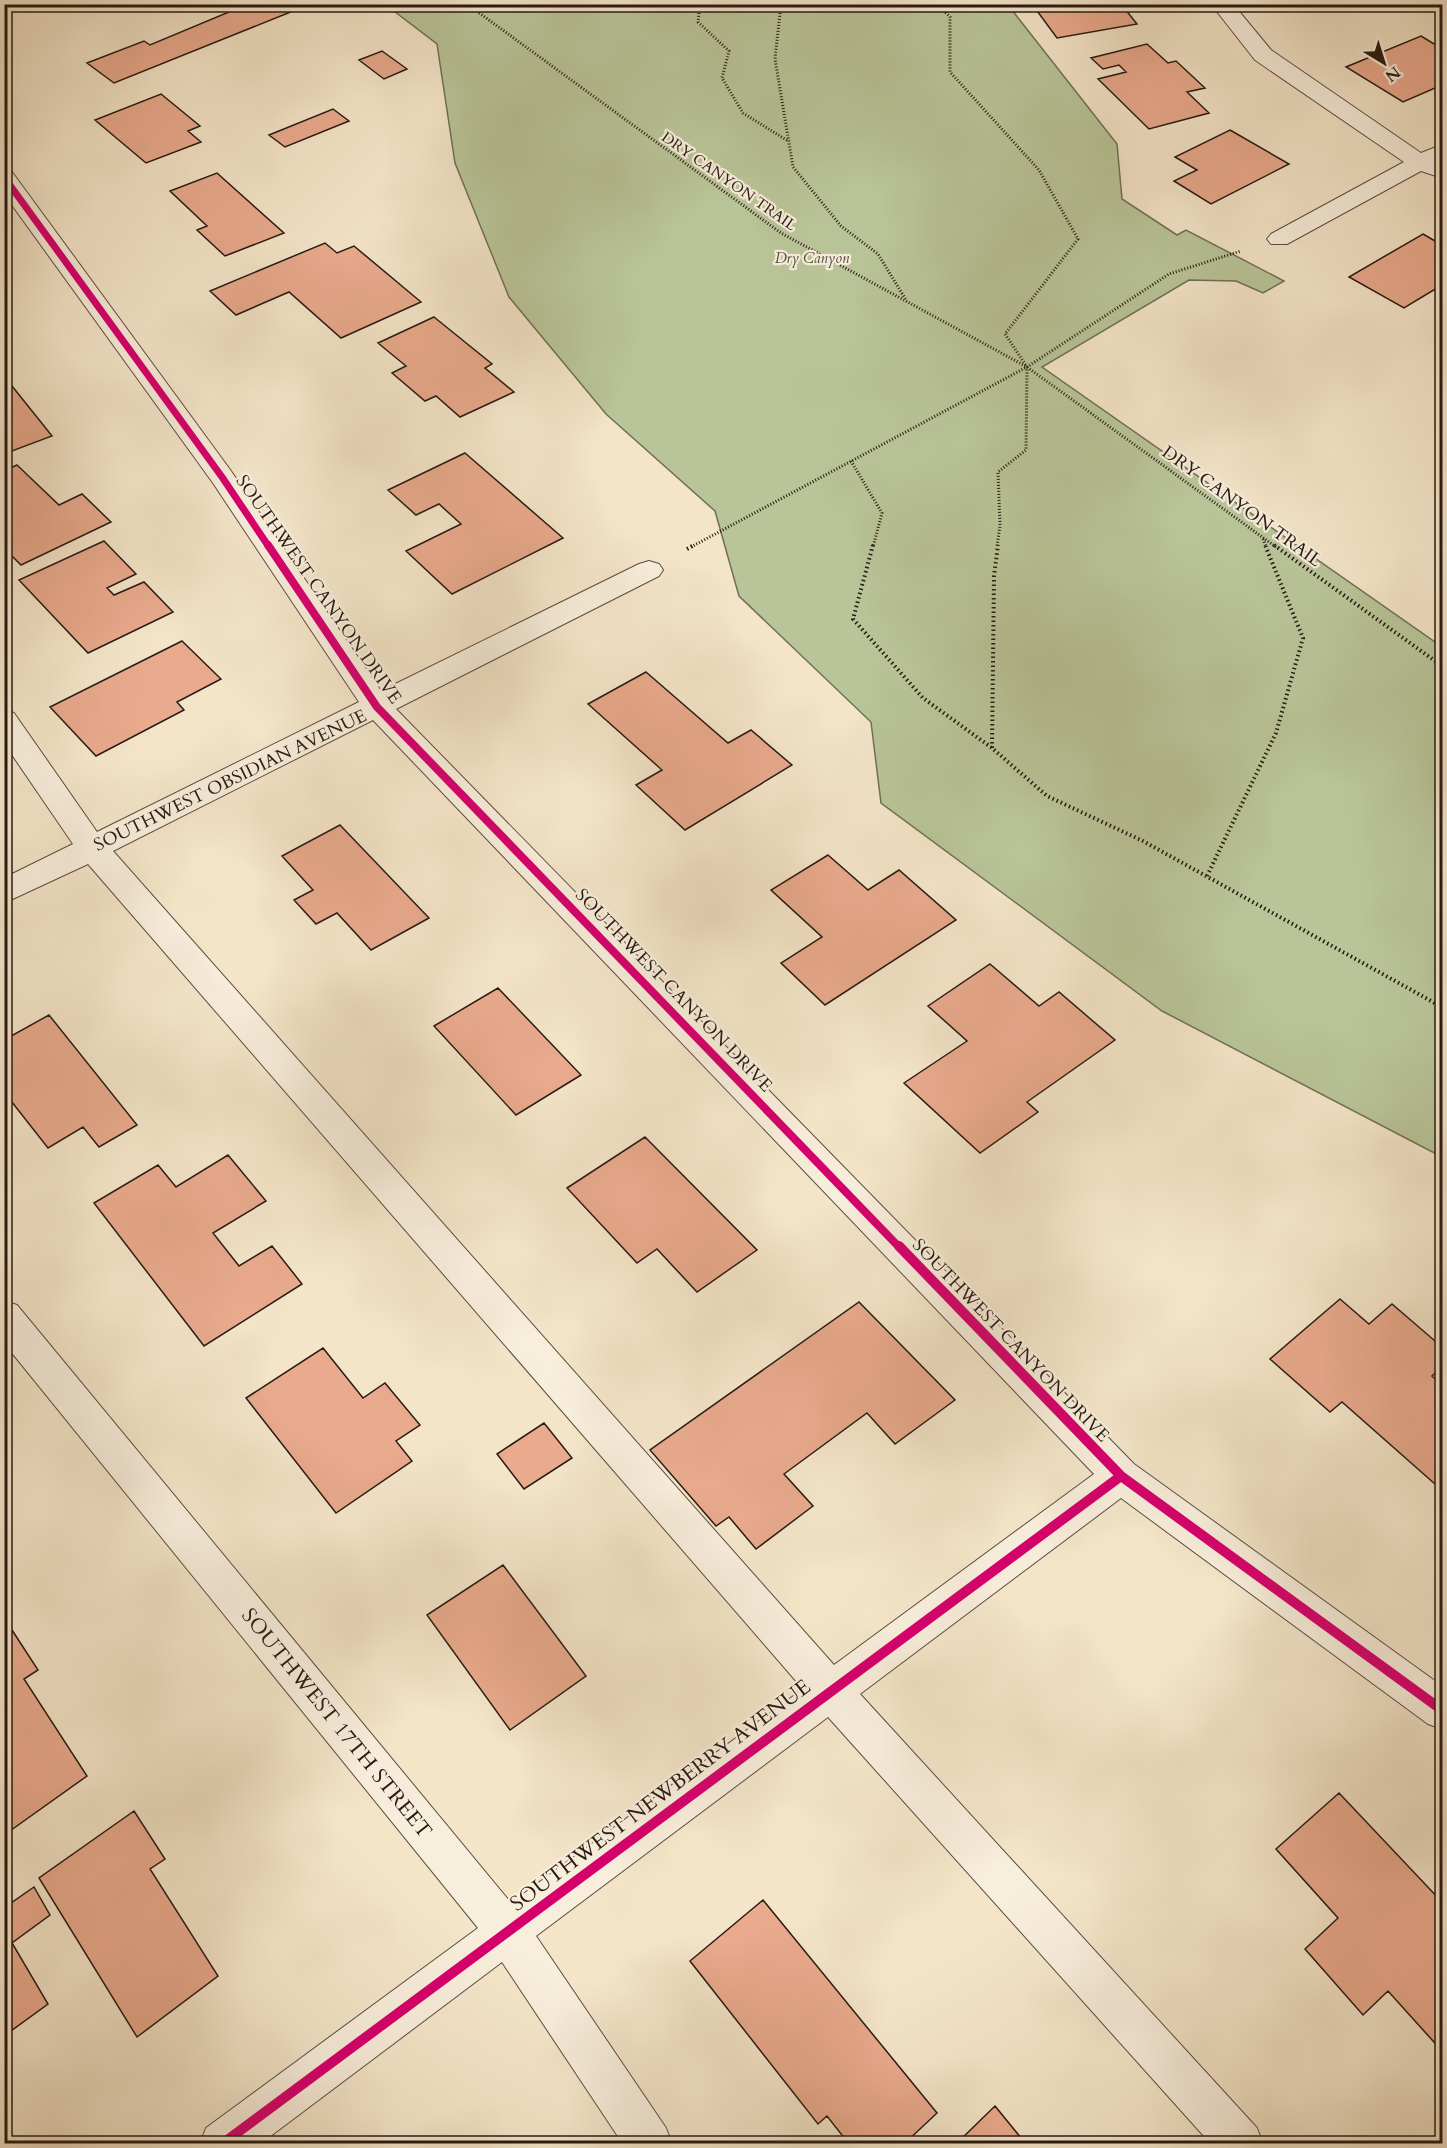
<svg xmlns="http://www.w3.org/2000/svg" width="1447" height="2148" font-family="Cardo,serif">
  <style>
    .green { fill: #b9c599; stroke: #707056; stroke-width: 1.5 }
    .building { fill: #e9aa8d; stroke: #281a13; stroke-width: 1.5 }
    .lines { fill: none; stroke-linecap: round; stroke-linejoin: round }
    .minor-casing { stroke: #5b4d40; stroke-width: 2 }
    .path-far1 { stroke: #281a13; stroke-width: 3; stroke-dasharray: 1 2; stroke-linecap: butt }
    .path { stroke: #281a13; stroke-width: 4; stroke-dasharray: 1.5 3; stroke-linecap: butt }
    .minor { fill: #f8eedc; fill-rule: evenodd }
    .cycleway-far2-casing { stroke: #f8eedc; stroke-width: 10 }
    .cycleway-far1-casing { stroke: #f8eedc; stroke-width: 12 }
    .cycleway-casing { stroke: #f8eedc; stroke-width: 14 }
    .cycleway-far2 { stroke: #d6006c; stroke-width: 7 }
    .cycleway-far1 { stroke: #d6006c; stroke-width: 8 }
    .cycleway { stroke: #d6006c; stroke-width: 10 }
    .labels { text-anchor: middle; stroke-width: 4.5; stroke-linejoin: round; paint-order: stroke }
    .far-street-label { font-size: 15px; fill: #281a13; stroke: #f8eedc }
    .far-park-label { font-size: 15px; font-style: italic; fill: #544d3b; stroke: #f8eedc }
    .street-label { font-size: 18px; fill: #281a13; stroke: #f8eedc }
    .near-street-label { font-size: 21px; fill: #281a13; stroke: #f8eedc }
  </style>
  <rect width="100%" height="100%" fill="#f4e5c9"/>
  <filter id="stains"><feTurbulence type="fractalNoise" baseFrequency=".00333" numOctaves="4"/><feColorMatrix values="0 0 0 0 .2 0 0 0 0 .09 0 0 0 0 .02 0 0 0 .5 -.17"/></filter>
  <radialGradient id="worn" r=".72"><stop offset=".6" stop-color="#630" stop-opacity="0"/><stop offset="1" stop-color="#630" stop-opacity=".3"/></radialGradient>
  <path class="green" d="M386,5h622l109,139 5,55 55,36 9,-5 98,51 -21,12 -27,-12 -47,-1 -147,87 400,280v510l-280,-146 -281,-208 -10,-81 -132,-126 -24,-85 -109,-97 -97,-117 -54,-134 -18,-119z"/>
  <path class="building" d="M248,4h35l10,7 -179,72 -27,-20 57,-22 6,4z
    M1032,4h89l16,20 -80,14z
    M1332,4h38l-32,7z
    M1421,36l13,8 8,-3v44l-39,17 -57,-35z
    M1147,44l21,19 8,-2 29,27 -18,4 22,21 -60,16 -51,-50 28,-7 -7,-7 -16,4 -12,-11z
    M382,51l25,18 -23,10 -25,-19z
    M161,94l39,32 -12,5 13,11 -55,21 -51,-43z
    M333,109l16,12 -64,26 -16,-12z
    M1230,130l59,34 -78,40 -37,-23 23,-11 -22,-13z
    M217,173l67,60 -59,23 -28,-26 10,-4 -37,-35z
    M1423,234l19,11v40l-38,23 -55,-31z
    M325,243l12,10 17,-7 67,56 -80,36 -52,-46 -53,23 -26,-24z
    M434,317l58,47 -7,4 29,24 -54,25 -24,-21 -11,5 -33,-28 14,-7 -28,-23z
    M4,376l48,60 -48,18z
    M465,453l98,85 -111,56 -46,-43 55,-27 -22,-20 -23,11 -28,-25z
    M17,465l42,40 23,-11 29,28 -90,43 -17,-17v-77z
    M104,541l32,33 -29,14 7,7 30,-13 29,30 -85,41 -69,-73z
    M182,641l39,38 -44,23 7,8 -88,46 -46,-49z
    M646,672l82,71 23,-13 41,35 -107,65 -49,-45 26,-15 -74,-66z
    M340,825l89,93 -58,32 -34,-37 -21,11 -22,-24 19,-10 -31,-34z
    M828,855l40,35 31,-20 57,50 -131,85 -44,-42 41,-26 -51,-47z
    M990,964l49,42 20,-14 56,48 -88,62 11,10 -58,41 -76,-70 63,-42 -39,-35z
    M498,988l83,87 -65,40 -82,-89z
    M49,1015l88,110 -38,22 -16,-20 -35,21 -44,-56v-52z
    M645,1137l112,113 -60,42 -40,-43 -20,14 -70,-75z
    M228,1155l38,46 -53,32 26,33 33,-20 30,38 -98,62 -110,-143 64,-38 18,22z
    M1340,1299l29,25 23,-20 50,43v20l-10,9 10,9v93l-7,6 -93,-82 -12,10 -60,-53z
    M859,1302l96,98 -60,44 -28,-31 -83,61 29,32 -57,43 -27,-32 -13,9 -66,-76z
    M323,1348l40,50 22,-15 35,42 -24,16 16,20 -76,52 -90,-115z
    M544,1423l28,35 -48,31 -27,-35z
    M503,1565l83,111 -76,54 -83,-115z
    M12,1630l26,40 -14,9 63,97 -80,57 -3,-4v-195z
    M1339,1793l103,109v149l-54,-60 -25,24 -58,-66 33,-31 -62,-69z
    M134,1811l31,48 -15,10 68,107 -81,61 -98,-159z
    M34,1887l16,28 -38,28 36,61 -44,32v-128z
    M763,1900l174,213 -33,31h-55l-22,-28 -9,8 -128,-163z
    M995,2106l31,38h-70z"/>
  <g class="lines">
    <defs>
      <path id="minor" d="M1211,4h22l38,46 150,103 15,-6 6,2v11l-4,2 4,1v15l-21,-7 -134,73h-16l-4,-5 4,-5 133,-72 -149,-102z
        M4,170l8,2 219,299 150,220 258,-127 10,-3 10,3 4,6 -4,6 -263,133 738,755 308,222v43l-14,-5 -307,-226 -261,196 397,434 6,16h-52l-383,-427 -292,219 130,192 6,16h-49l-121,-182 -242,182h-60l6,-16 272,-200 -474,-585v-42l13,4 494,598 292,-214 -715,-825 -84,39v-25l69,-34 -69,-101v-33l10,3 83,119 262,-130 -146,-219 -209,-289zM373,720l721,754 -260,191 -721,-814z"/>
    </defs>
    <use href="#minor" class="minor-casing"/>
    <path class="path-far1" d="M467,4l314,229 246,134 249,180
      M700,4l-2,18 31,29 -7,27 21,35 45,28
      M781,4l-6,55 18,108 48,59 37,28 28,46
      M937,4l13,13v55l89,98 39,69 -73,95 22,33 -1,83 -28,22 2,53 -3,22
      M851,461l31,52 -9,34
      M1263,539l3,8
      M691,547l336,-180 142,-93 72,-23"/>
    <path class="path" d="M873,545l-20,74 70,79 69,50 55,48 96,45 299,166
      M1274,545l168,121
      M687,549l7,-4
      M992,748l2,-172 4,-31
      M1207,876l69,-143 27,-95 -38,-93"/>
    <use href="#minor" class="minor"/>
    <defs>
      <path id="cycleway-far2" d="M4,177l218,300 47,70"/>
      <path id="cycleway-far1" d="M268,545l109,162 523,541"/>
      <path id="cycleway" d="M899,1246l222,230 321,234
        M222,2144l899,-668"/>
    </defs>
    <use href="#cycleway-far2" class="cycleway-far2-casing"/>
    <use href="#cycleway-far1" class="cycleway-far1-casing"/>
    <use href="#cycleway" class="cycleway-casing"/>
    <use href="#cycleway-far2" class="cycleway-far2"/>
    <use href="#cycleway-far1" class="cycleway-far1"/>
    <use href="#cycleway" class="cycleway"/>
  </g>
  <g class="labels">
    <g class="far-street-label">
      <text transform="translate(729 181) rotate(35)" y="5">DRY CANYON TRAIL</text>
    </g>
    <g class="far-park-label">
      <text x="812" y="263">Dry Canyon</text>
    </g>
    <g class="street-label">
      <text transform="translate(1242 506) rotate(36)" y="6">DRY CANYON TRAIL</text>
      <text transform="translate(319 589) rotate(55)" y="6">SOUTHWEST CANYON DRIVE</text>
      <text transform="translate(230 780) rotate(-26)" y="6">SOUTHWEST OBSIDIAN AVENUE</text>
      <text transform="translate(674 990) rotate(46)" y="6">SOUTHWEST CANYON DRIVE</text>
      <text transform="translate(1011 1340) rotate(46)" y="6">SOUTHWEST CANYON DRIVE</text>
    </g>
    <g class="near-street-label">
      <text transform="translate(337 1723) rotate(51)" y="7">SOUTHWEST 17TH STREET</text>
      <text transform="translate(660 1795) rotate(-37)" y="7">SOUTHWEST NEWBERRY AVENUE</text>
    </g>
  </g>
  <rect width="1447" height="2148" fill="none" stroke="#f4e5c9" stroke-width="24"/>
  <rect x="6" y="6" width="1435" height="2136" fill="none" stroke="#281a13" stroke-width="3"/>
  <rect x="12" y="12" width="1423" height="2124" fill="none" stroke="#281a13" stroke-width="1.5"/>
  <g transform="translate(1384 63) rotate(142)" stroke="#f8eedc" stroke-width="4.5" paint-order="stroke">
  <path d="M0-4.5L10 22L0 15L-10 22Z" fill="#281a13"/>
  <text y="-9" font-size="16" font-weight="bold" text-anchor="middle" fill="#281a13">N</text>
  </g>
  <rect width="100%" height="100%" filter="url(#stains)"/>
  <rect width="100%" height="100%" fill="url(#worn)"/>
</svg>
